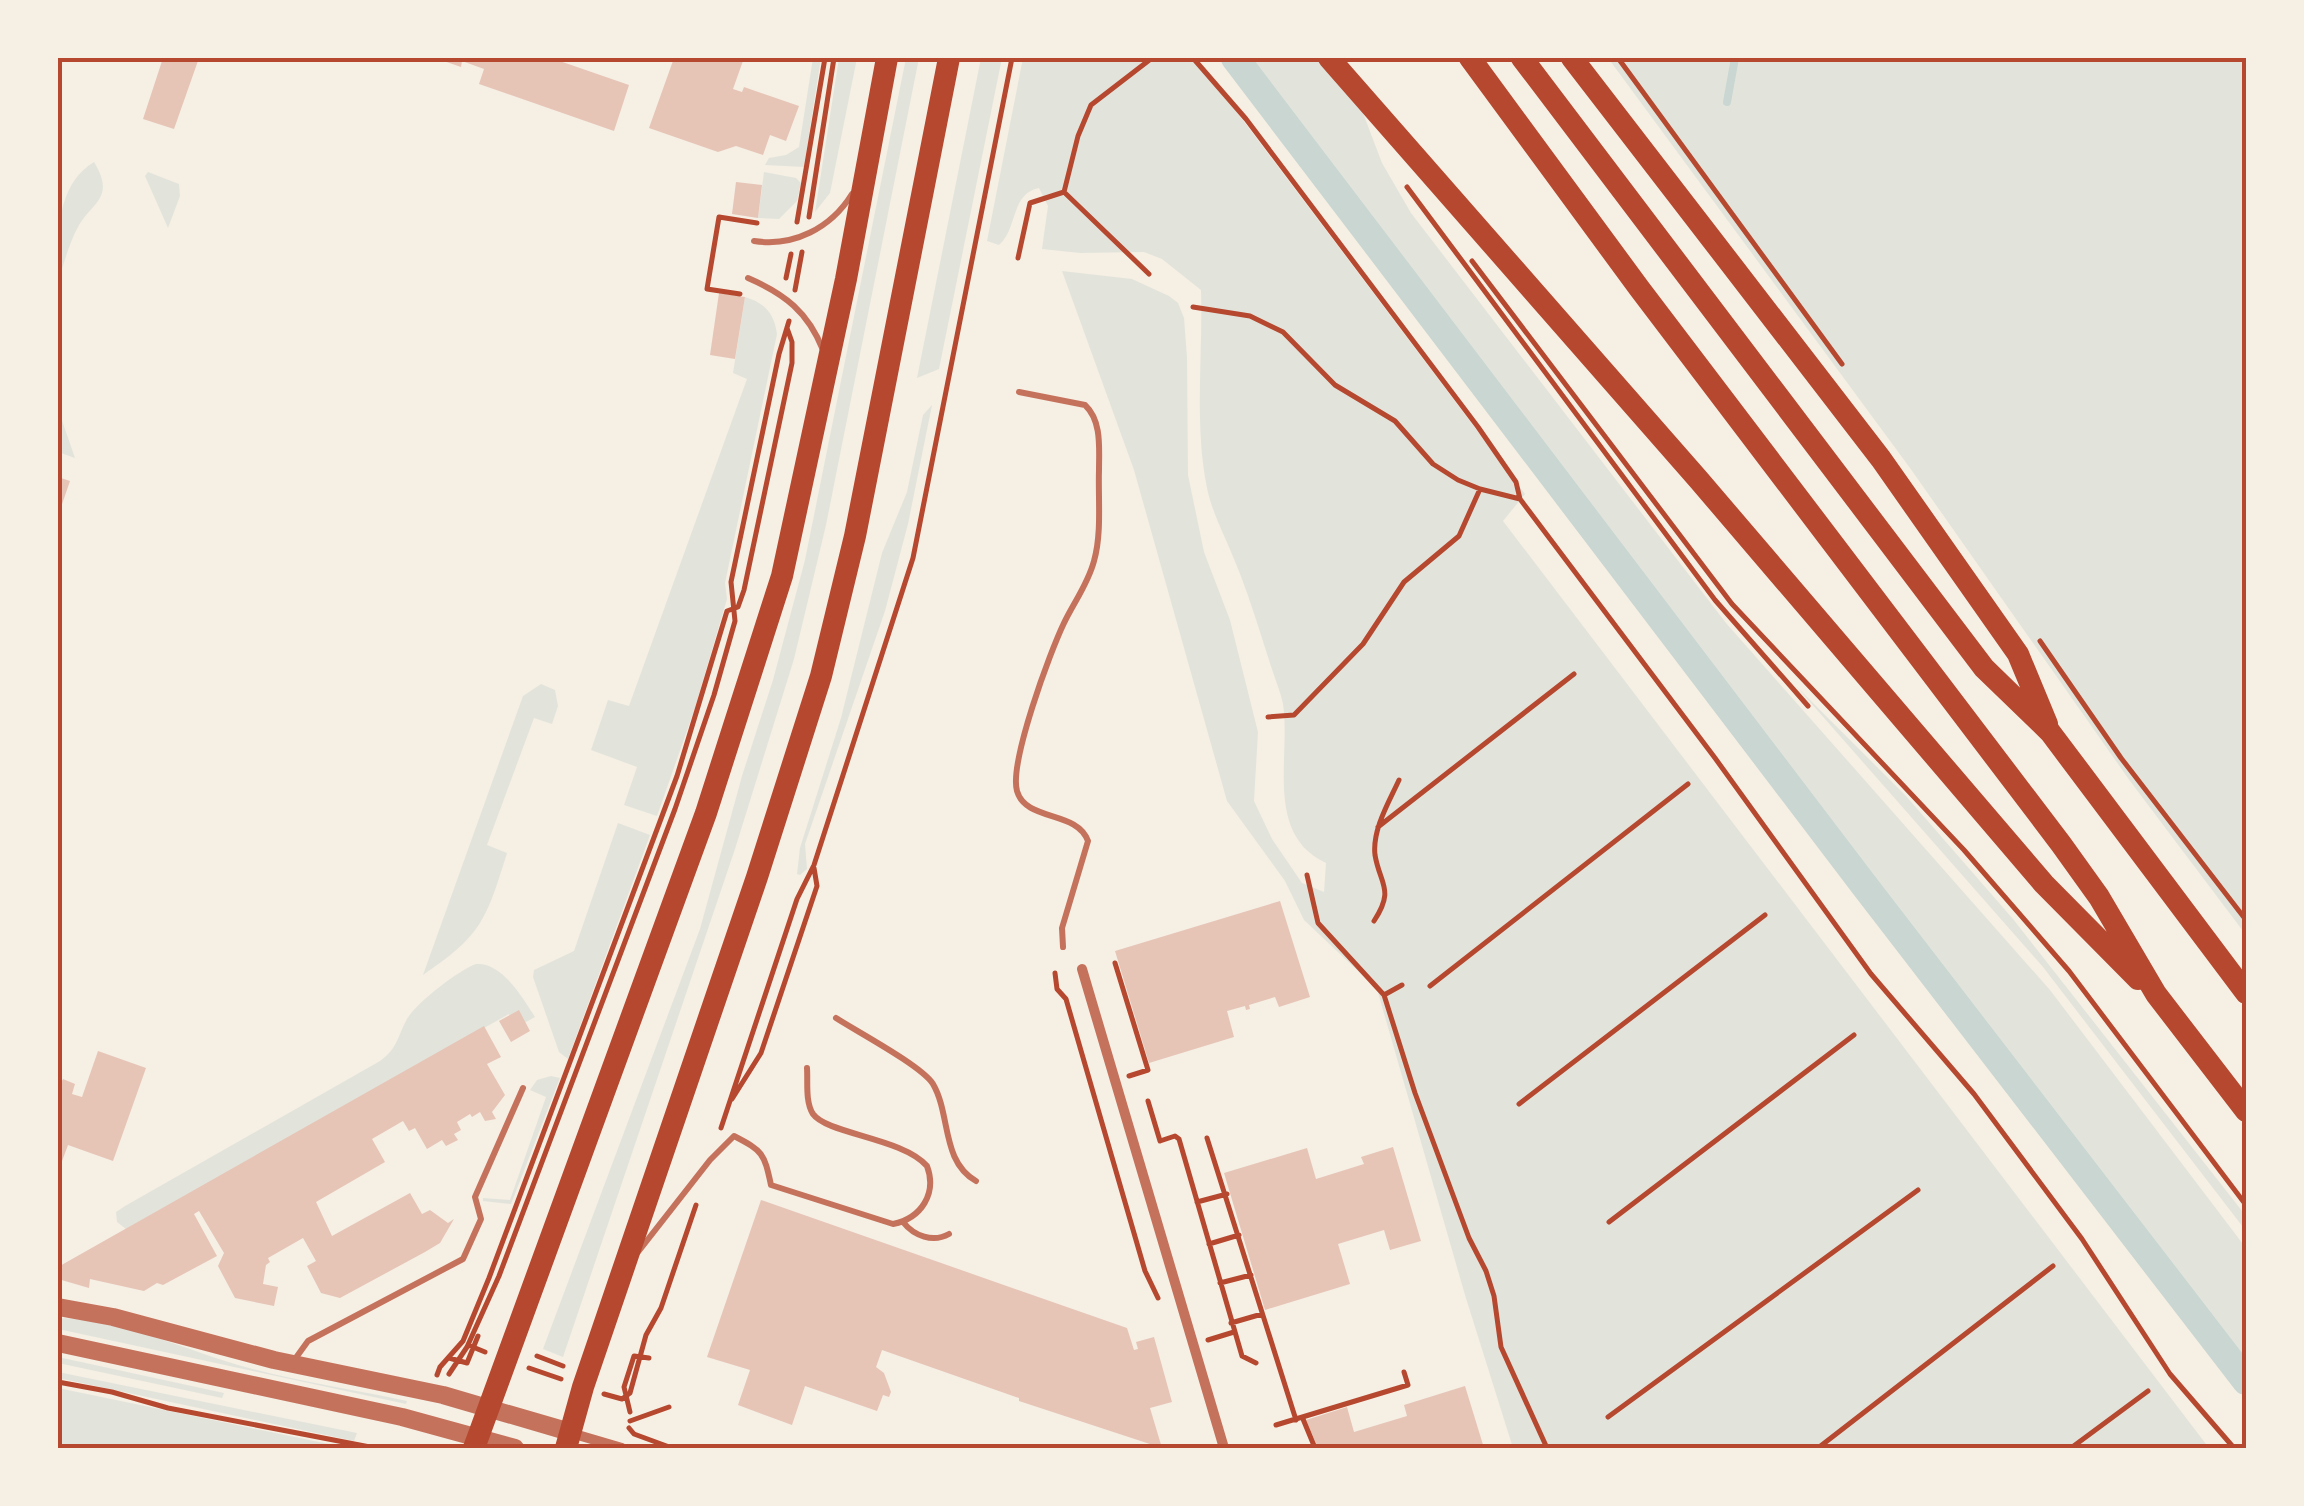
<svg xmlns="http://www.w3.org/2000/svg" width="2304" height="1506" font-family="'Work Sans',sans-serif">
  <style>
    .green { fill: #e2e4dc }
    .lines { fill: none; stroke-linecap: round; stroke-linejoin: round }
    .stream { stroke: #c9d6d2; stroke-width: 8 }
    .canal { stroke: #c9d6d2; stroke-width: 28 }
    .building { fill: #e6c5b7 }
    .path { stroke: #b5482f; stroke-width: 5 }
    .service { stroke: #c5725c; stroke-width: 6 }
    .minor { stroke: #c5725c; stroke-width: 10 }
    .tertiary { stroke: #c5725c; stroke-width: 18 }
    .primary { stroke: #b5482f; stroke-width: 22 }
    .neatline { fill: none; stroke: #b5482f; stroke-width: 4 }
  </style>
  <rect width="100%" height="100%" fill="#f6efe4"/>
  <path class="green" d="M813,58h8l-17,109 -39,-2 4,-7 17,-3 13,-8z
    M839,58h18l-27,135 -15,19z
    M906,58h13l-93,467 -32,134 -59,190 -172,508 -20,-8 157,-420 42,-153 31,-96 32,-120z
    M981,58h21l-63,311 -22,9z
    M1023,58h173l329,436 -22,27 706,927h-696l-48,-153 -88,-306 -73,-69 -19,-39 -58,-80 -93,-331 -72,-199 70,8 37,17 9,7 6,15 3,39 1,118 16,77 26,68 28,112 -4,69 18,38 30,44 22,9 2,-29c-62,-29 -35,-106 -43,-159 -3,-14 -10,-30 -14,-44 -11,-34 -21,-68 -35,-101 -9,-23 -22,-46 -27,-71 -13,-64 -4,-132 -6,-198l-39,-31 -18,-7 -64,1 -38,-4 6,-43 -9,-18c-29,6 -21,41 -40,57l-12,-4z
    M1252,58h90l40,105 29,50 315,410 324,367 196,258v120l-189,-253 -96,-117 -338,-445z
    M1608,58h638v877l-116,-154 -220,-313z
    M94,162c22,36 -2,40 -16,65 -9,16 -14,37 -20,54 -1,-41 -3,-96 36,-119z
    M148,172l31,12 1,12 -12,32 -23,-52z
    M764,172l32,6 5,5 -4,18 -18,18 -21,-1z
    M745,297c20,6 29,16 32,37l-52,249 2,16 -32,109 -38,108 -33,-11 13,-38 -46,-17 17,-50 21,6 118,-327 -14,-6z
    M932,405l-24,119 -23,87 -80,233 2,25 -7,6 -3,-1 3,-26 41,-130 41,-165 25,-61 16,-77z
    M58,409l17,49 -17,-6z
    M541,684l14,6 3,16 -6,18 -18,-6 -47,127 20,8c-21,67 -25,82 -84,122l100,-279z
    M1796,686l110,110 107,123 233,297v15l-203,-264z
    M618,823l32,12 -82,224 -9,-7 -26,-75 1,-7 40,-19z
    M476,964c26,-2 46,33 59,53l-18,10 -8,-13 -383,215 -9,-7 -1,-10 9,-6 255,-145c17,-12 17,-23 26,-40 7,-16 53,-51 70,-57z
    M551,1076l9,2 -49,126 -28,-3v-3l27,2 36,-103 -16,-7 7,-10z
    M58,1318c66,1 128,33 191,50 52,14 106,22 158,33l-1,3 -348,-75z
    M58,1357l166,36 -2,5 -164,-35z
    M58,1372l299,61 -3,8 -296,-63z
    M58,1388l290,60h-290z"/>
  <g class="lines">
    <path class="stream" d="M1727,102l8,-44"/>
    <path class="canal" d="M1235,58l629,827 382,496"/>
  </g>
  <path class="building" d="M163,58h36l-25,71 -31,-10z
    M435,58h116l78,27 -15,46 -135,-47 5,-15 -22,-8 -1,6z
    M674,58h70l-11,31 9,3 2,-5 55,19 -13,35 -16,-6 -7,20 -27,-9 -18,6 -69,-24z
    M736,182l26,3 -4,33 -26,-4z
    M719,293l26,4 -10,62 -25,-4z
    M58,477l12,4 -12,35z
    M1280,901l30,96 -31,10 -4,-10 -26,8 1,4 -4,1 -1,-4 -18,5 7,26 -85,26 -34,-112z
    M519,1010l11,21 -19,11 -12,-21z
    M484,1026l17,31 -14,7 18,31 -13,17 4,7 -11,2 -5,-9 -8,5 -2,-3 -13,8 4,8 -7,4 4,6 -12,6 -4,-6 -15,9 -12,-21 -6,3 -6,-10 -31,18 13,23 -69,40 16,34 78,-43 12,21 8,-4 18,13 6,-4 -14,24 -15,9 -85,46 -19,-5 -14,-27 9,-5 -13,-23 -35,20 2,4 -4,3 -3,19 15,3 -4,19 -39,-8 -17,-32 6,-13 -25,-42 -5,3 23,42 -54,29 -6,-2 -13,8 -54,-12 -1,9 -31,-9v-12z
    M98,1051l48,17 -33,93 -45,-16 -10,27v-84l5,-9 12,5 -3,10 10,3z
    M1393,1147l28,94 -31,9 -6,-20 -46,14 12,40 -85,26 -41,-137 83,-25 9,31 48,-15 -3,-7z
    M761,1200l366,128 7,22 4,-1 -2,-7 18,-5 18,65 -22,6 12,40 -143,-47v-3l-137,-48 -6,17 8,6 7,19 -2,5 -6,-2 -6,16 -72,-25 -13,39 -54,-20 12,-35 -43,-13z
    M1465,1386l19,62h-166l-12,-28 41,-13 7,25 53,-16 -3,-11z"/>
  <g class="lines">
    <path class="path" d="M1193,58l53,61 232,308 38,55 4,17
      M1618,58l224,306
      M1407,187l308,413 93,106
      M1064,192l14,-56 13,-31 61,-47
      M809,217l25,-159
      M797,222l28,-164
      M1018,258l12,-55 34,-11 85,82
      M1472,261l260,343 232,246 105,121 177,234
      M786,278l5,-24
      M795,290l7,-38
      M740,294l-33,-5 12,-72 38,6
      M1193,307l57,9 33,16 52,53 60,36 38,43 25,16 22,9 40,10 195,259 156,216 103,120 108,145 88,135 64,74
      M2040,641l81,117 125,162
      M1268,717l26,-2 69,-71 41,-62 55,-46 21,-47
      M1378,827l196,-153
      M1307,875l11,48 66,72 31,98 54,145 17,33 8,25 7,51 46,101
      M1374,921c21,-32 6,-36 1,-66 -3,-25 14,-53 24,-75
      M1115,963l33,107 -19,6
      M1055,973l2,16 9,10 79,272 13,27
      M1430,986l258,-202
      M1384,995l18,-10
      M732,1099l29,-46 56,-167 -3,-18
      M1148,1101l12,40 15,-5 4,3 63,217 14,7
      M1519,1104l246,-189
      M721,1128l76,-229 17,-34 99,-307 99,-500
      M1207,1138l89,282
      M1197,1202l30,-8
      M1609,1222l245,-187
      M1209,1244l30,-9
      M1220,1283l31,-8
      M1231,1323l31,-9
      M1208,1340l26,-8
      M468,1345l17,7
      M537,1356l26,10
      M449,1358l18,5 11,-27
      M529,1368l32,11
      M449,1374l18,-27 32,-71 176,-467 39,-114 21,-74 -4,-39 48,-228 10,-33
      M437,1375l3,-8 23,-26 26,-63 188,-502 50,-165 11,-4 6,-17 48,-227v-21l-5,-14
      M58,1382l54,10 56,16 207,40
      M604,1394l18,5 8,-6 16,-58 15,-27 35,-103
      M630,1412l-6,-25 10,-31 15,2
      M1608,1417l310,-227
      M1303,1419l12,29
      M630,1421l39,-14
      M1276,1425l132,-40 -4,-13
      M629,1428l5,6 38,14
      M1818,1448l235,-182
      M2071,1448l77,-57"/>
    <path class="service" d="M754,241c40,6 77,-13 98,-47
      M748,278c37,16 60,34 75,72
      M1019,392l66,13c17,16 14,43 14,65 -1,29 3,63 -5,91 -6,23 -20,41 -30,62 -14,29 -55,140 -47,168 9,31 60,19 71,50l-26,87 1,19
      M836,1018c20,13 86,48 97,66 18,31 8,77 43,97
      M903,1222c11,14 30,21 46,12
      M638,1252l72,-92 24,-24c29,15 30,17 37,49l122,39c29,-6 44,-31 34,-58 -24,-28 -100,-32 -114,-52 -8,-12 -5,-33 -6,-46
      M295,1359l13,-18 155,-82 18,-40 -6,-22 48,-109"/>
    <path class="minor" d="M1082,969l142,479
      M571,1433l51,15"/>
    <path class="tertiary" d="M58,1307l55,10 161,43 169,35 127,37
      M58,1343l344,74 113,31"/>
    <path class="primary" d="M1329,58l369,421 346,405 94,95
      M1470,58l169,230 422,556 38,53 57,97 90,117
      M1522,58l462,610 66,64 196,261
      M1572,58l309,401 137,195 29,70
      M474,1448l232,-635 76,-237 64,-297 41,-221
      M566,1448l17,-61 174,-510 64,-201 34,-140 94,-478"/>
  </g>
  <rect width="2304" height="1506" fill="none" stroke="#f6efe4" stroke-width="120"/>
  <rect x="60" y="60" width="2184" height="1386" class="neatline"/>
</svg>
